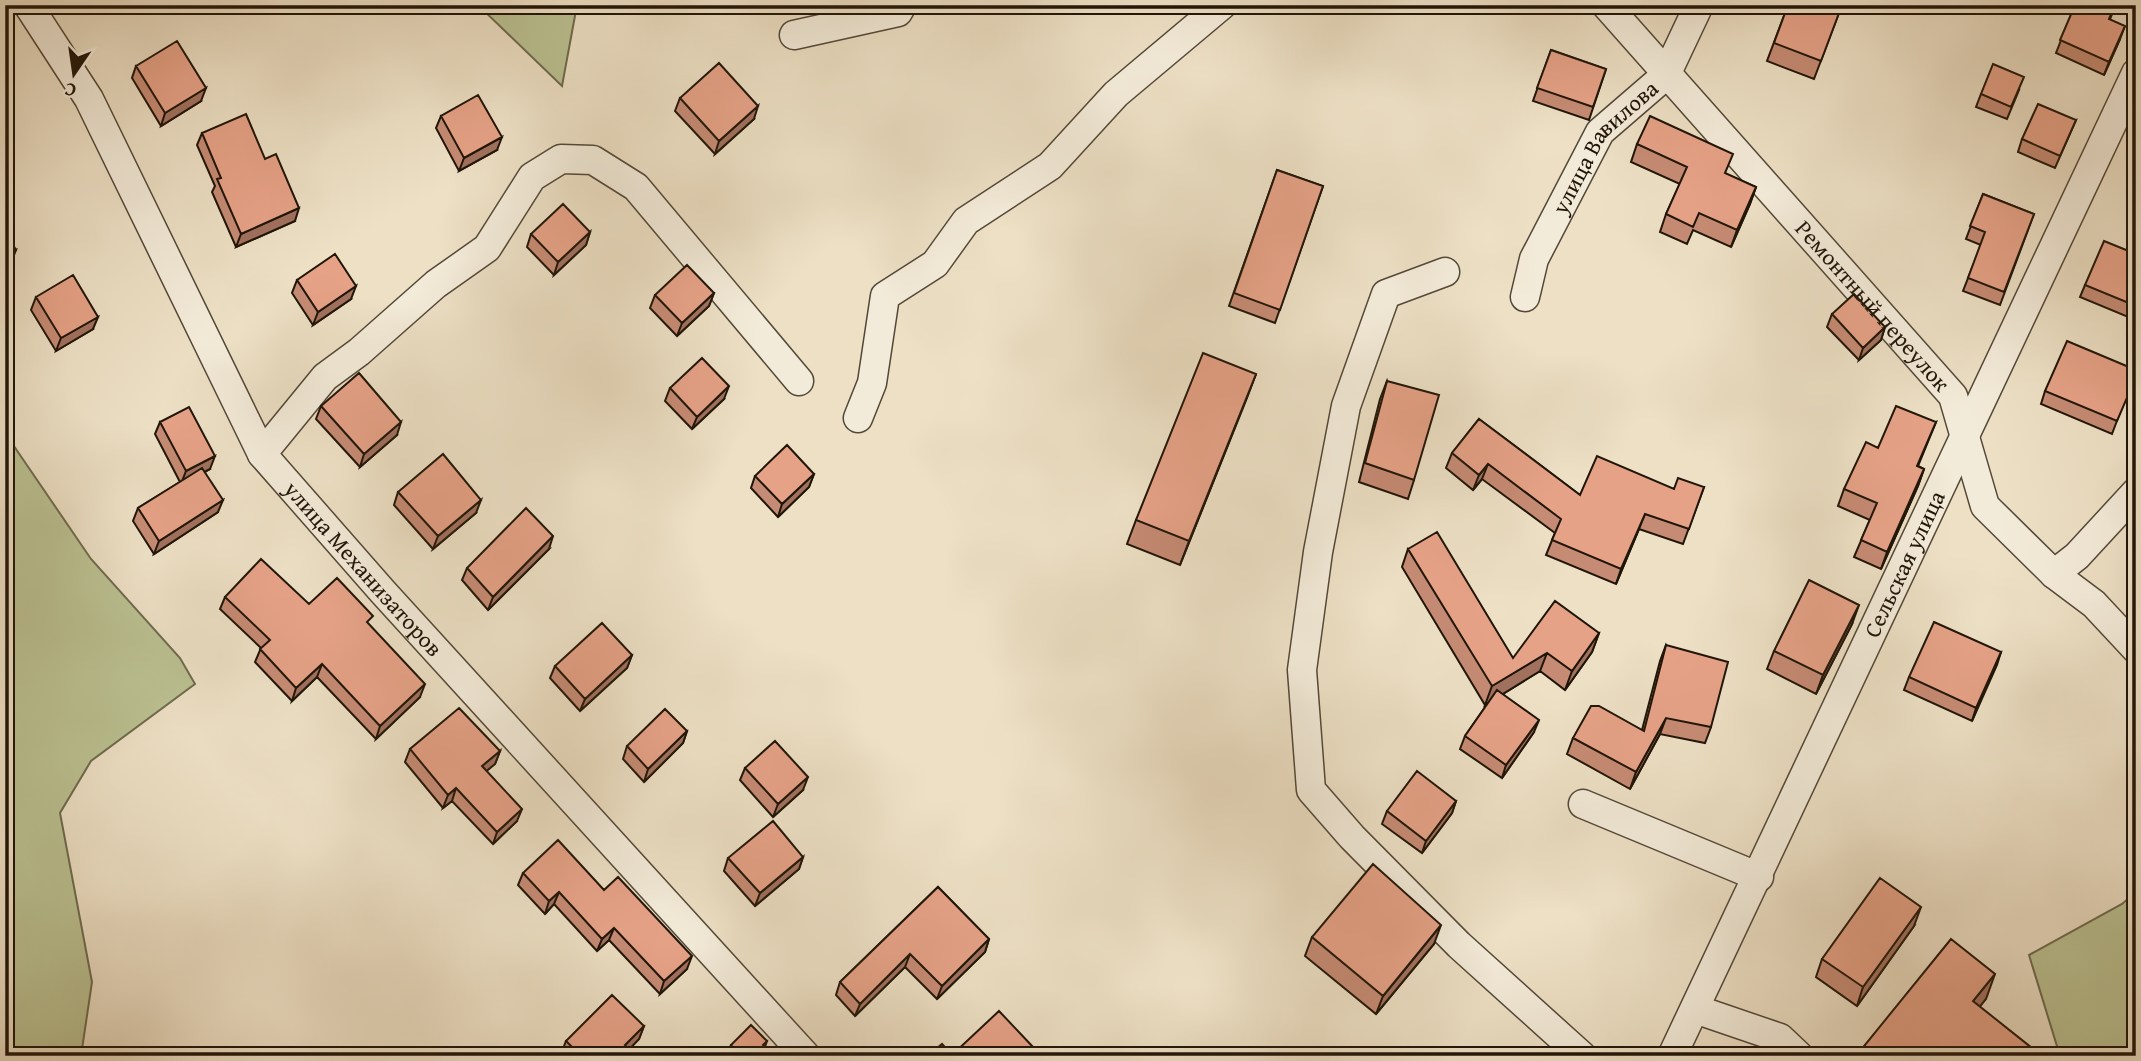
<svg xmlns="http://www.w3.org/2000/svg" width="2141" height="1061" font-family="'Gentium Book Plus',serif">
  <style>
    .green { fill: #bbc192; stroke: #6e6b4e; stroke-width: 2 }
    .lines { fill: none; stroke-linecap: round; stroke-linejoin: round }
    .minor-casing { stroke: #534838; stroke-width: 31 }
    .minor { stroke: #f3ebd9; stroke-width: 28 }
    .wall { fill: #c68b74; stroke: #201509; stroke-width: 2 }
    .shaded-wall { fill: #a1715e; stroke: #201509; stroke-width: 2 }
    .building { fill: #e6a287; stroke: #201509; stroke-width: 2 }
    .labels { text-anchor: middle; stroke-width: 7; stroke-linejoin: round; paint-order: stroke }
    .street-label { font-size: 23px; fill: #201509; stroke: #f3ebd9 }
  </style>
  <rect width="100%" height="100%" fill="#ede0c5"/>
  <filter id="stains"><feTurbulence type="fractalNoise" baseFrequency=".00286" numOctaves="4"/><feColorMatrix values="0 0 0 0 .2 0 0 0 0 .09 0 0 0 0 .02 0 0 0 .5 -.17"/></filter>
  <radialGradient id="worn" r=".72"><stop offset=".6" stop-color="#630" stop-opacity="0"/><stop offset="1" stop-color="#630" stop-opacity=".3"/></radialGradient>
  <path class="green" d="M478,5h99l-15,81z
    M5,433l86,126 89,99 15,26 -104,77 -31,52 32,169 -11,74h-76z
    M2136,892v131l-6,8 6,3v22h-76l-31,-101 93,-51z"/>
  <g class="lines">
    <defs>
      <g id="minor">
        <path id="s1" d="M28,5l61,94 173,355 121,138 423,464"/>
        <path id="s2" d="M1606,5l347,391 32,110 69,68 40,30 42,45"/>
        <path d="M794,35l104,-23 4,-7"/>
        <path d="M1445,272l-59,22 -40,112 -28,146 -16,118 9,120 41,47 107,108 123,111"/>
        <path id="s3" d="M1525,297l9,-38 66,-127 66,-57 33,-70"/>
        <path d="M858,418l14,-35 13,-87 50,-32 31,-43 84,-55 66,-72 106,-89"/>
        <path d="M262,454l63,-77 34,-25 77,-68 51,-36 45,-71 29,-18 32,1 43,27 163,194"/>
        <path d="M2054,574l23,-18 59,-64"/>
        <path d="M1583,804l176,73"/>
        <path d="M1695,1009l85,29 19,18"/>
        <path id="s4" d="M1672,1056l464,-983"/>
      </g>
    </defs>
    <use href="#minor" class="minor-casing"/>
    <use href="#minor" class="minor"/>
  </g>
  <path class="wall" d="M687,5h19l-2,6z
    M1788,5h54l-28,74 -47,-18z
    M2075,5h41l-6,14 10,20 -16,36 -48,-22z
    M1551,50l55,19 -17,51 -56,-19z
    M136,66l65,35 -40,25 -29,-48z
    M2019,90l-12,29 -31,-12 5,-13z
    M680,98l74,21 -39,35 -40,-43z
    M441,116l56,34 -38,21 -23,-43z
    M2076,120l-21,48 -37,-16 4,-13z
    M202,133l63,26 30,62 -59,26 -24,-55 3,-6 -18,-41z
    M1637,144l89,30 30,13 -6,17 -19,43 -38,-17 -6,14 -27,-12 6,-18 14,-30 -49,-22z
    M1277,170l46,16 -48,137 -46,-17z
    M1983,194l51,20 -34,91 -37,-14 18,-46 -15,-6z
    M590,232l-4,13 -32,30 -27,-28 4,-13z
    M2136,254v58l-3,7 -53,-22 5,-12z
    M297,280l54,19 -38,26 -21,-32z
    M714,293l-5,13 -32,30 -27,-28 5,-13z
    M36,297l57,32 -37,22 -25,-41z
    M1832,314l53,13 -4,13 -22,20 -32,-33z
    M2136,370l-24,64 -71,-30 4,-13z
    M1256,374l-76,191 -53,-21 9,-24z
    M1387,381l27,99 -6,19 -49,-17 21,-83z
    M670,388l54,11 -32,30 -27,-28z
    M321,406l76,29 -37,32 -44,-48z
    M1479,419l101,76 124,-8 -21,57 -44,-15 -23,55 -70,-29 9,-22 -73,-54 -9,11 -27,-22 6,-15z
    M160,422l50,47 -5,3 13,40 -64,42 -21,-33 5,-13 42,-26 -25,-48z
    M1936,422l-18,44 6,3 -6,17 -37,83 -27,-12 16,-37 -32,-14 6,-17 34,-41z
    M814,474l-5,13 -31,30 -27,-29 4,-12z
    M398,492l78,21 -43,36 -39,-44z
    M549,549l-61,61 -26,-30 5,-12z
    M1408,549l105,109 86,-25 -7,19 -27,38 -25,-19 -37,23 31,38 -32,46 -42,-29 5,-13 23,-33 -3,2 -83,-138z
    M225,597l84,7 61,22 50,71 -44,42 -59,-62 -25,24 -37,-39 6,-14 -41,-39z
    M1852,624l-36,70 -49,-25 7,-18z
    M1666,645l45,82 -6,16 -45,-9 -30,55 -63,-35 6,-16 69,-8 18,-69z
    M2001,652l-29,69 -68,-31 5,-13z
    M632,655l-5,13 -47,43 -30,-33 5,-12z
    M687,731l-4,12 -39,39 -21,-23 4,-13z
    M410,749l90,2 -5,13 -9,7 31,50 -24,23 -41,-43 -9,7 -38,-46z
    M745,768l58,22 -30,27 -33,-37z
    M1456,801l-4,12 -30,40 -40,-29 5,-13z
    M803,857l-4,12 -44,37 -31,-35 4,-13z
    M523,873l81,17 83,79 -27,25 -51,-54 -12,11 -43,-47 -9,10 -27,-29z
    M938,887l51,52 -4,13 -48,47 -32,-32 -50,49 -19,-21 4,-13z
    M1914,926l-57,80 -41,-29 6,-18z
    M1312,937l122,7 -58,70 -71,-58z
    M644,1026l-5,13 -10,10 6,7h-72l-2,-2 5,-13z
    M767,1041l-2,6 10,9h-48l4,-11z"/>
  <path class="shaded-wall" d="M2125,26l-5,13 -16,36 5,-13z
    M206,88l-5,13 -40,25 4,-13z
    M758,106l-4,13 -39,35 4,-13z
    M502,137l-5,13 -38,21 5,-13z
    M1756,187l-6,17 -19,43 6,-17z
    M299,208l-4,13 -59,26 5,-13z
    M590,232l-4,13 -32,30 4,-13z
    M16,250l-5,13 -6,3v-10z
    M356,286l-5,13 -38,26 5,-13z
    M714,293l-5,13 -32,30 5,-13z
    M98,317l-5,12 -37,22 5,-13z
    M1885,327l-4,13 -22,20 4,-12z
    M1256,374l-9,24 -67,167 9,-24z
    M729,386l-5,13 -32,30 5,-12z
    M401,422l-4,13 -37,32 4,-13z
    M215,456l-5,13 -29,15 5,-13z
    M1488,464l-6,15 -9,11 6,-15z
    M1924,469l-6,17 -37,83 6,-17z
    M814,474l-5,13 -31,30 4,-13z
    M223,500l-5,12 -64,42 5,-13z
    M481,500l-5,13 -43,36 5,-13z
    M1645,514l-6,15 -23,55 5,-15z
    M553,536l-4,13 -61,61 5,-13z
    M1859,605l-7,19 -36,70 7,-19z
    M1599,633l-7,19 -27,38 7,-19z
    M2001,652l-4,13 -25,56 4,-13z
    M1547,653l-7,18 -55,34 7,-19z
    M632,655l-5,13 -47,43 5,-12z
    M322,664l-5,13 -25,24 4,-13z
    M425,684l-5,13 -44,42 4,-13z
    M1666,718l-6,16 -30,55 6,-17z
    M1539,720l-5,12 -32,46 4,-13z
    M687,731l-4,12 -39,39 4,-13z
    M500,751l-5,13 -18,15 5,-13z
    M808,777l-5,13 -30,27 5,-13z
    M456,788l-4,13 -9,7 5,-13z
    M1456,801l-4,12 -30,40 4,-12z
    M522,809l-5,12 -24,23 4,-12z
    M803,857l-4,12 -44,37 5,-13z
    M559,892l-5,12 -9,10 4,-13z
    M1921,907l-7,19 -57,80 6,-19z
    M1441,925l-7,19 -58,70 7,-18z
    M614,928l-5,12 -12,11 5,-12z
    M989,939l-4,13 -48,47 5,-13z
    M910,954l-5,13 -50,49 5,-12z
    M692,956l-5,13 -27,25 4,-13z
    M1995,974l-9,25 -21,26 8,-24z
    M644,1026l-5,13 -16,17 2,-11z
    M1033,1047l-4,9h-7z"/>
  <path class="building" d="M1788,5h54l-21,56 -47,-18z
    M2075,5h40l-6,14 16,7 -16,36 -49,-22z
    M177,41l29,47 -41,25 -29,-47z
    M1551,50l55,19 -13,38 -56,-19z
    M719,63l39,43 -39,35 -39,-43z
    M1993,64l31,13 -13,30 -30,-13z
    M478,95l24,42 -38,21 -23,-42z
    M2038,104l38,16 -16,36 -38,-17z
    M246,114l19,45 11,-5 23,54 -58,26 -24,-55 4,-1 -19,-45z
    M1650,116l83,38 -8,19 31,14 -19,43 -38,-17 -6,14 -27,-13 21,-47 -50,-23z
    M1277,170l46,16 -43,124 -46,-17z
    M1983,194l51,20 -30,78 -36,-14 17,-46 -15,-6z
    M563,204l27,28 -32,30 -27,-28z
    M5,232l11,18 -11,6z
    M2104,241l32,13v52l-51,-21z
    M335,254l21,32 -38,26 -21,-32z
    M687,265l27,28 -32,30 -27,-28z
    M73,275l25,42 -37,21 -25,-41z
    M1854,294l31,33 -22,21 -31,-34z
    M2067,341l69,29v7l-19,44 -72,-30z
    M1203,353l53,21 -67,167 -53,-21z
    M702,358l27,28 -32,31 -27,-29z
    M359,373l42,49 -37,32 -43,-48z
    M1387,381l52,14 -25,85 -49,-17z
    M1896,406l40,16 -19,44 7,3 -37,83 -26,-12 16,-37 -33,-14 22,-47 12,6z
    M189,407l26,49 -29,15 -26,-49z
    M1479,419l101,76 17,-39 77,33 4,-11 26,9 -15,42 -44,-15 -24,55 -69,-29 9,-21 -73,-55 -9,11 -27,-22z
    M787,445l27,29 -32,30 -27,-28z
    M443,454l38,46 -43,36 -40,-44z
    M202,468l21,32 -64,41 -21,-33z
    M526,508l27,28 -60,61 -26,-29z
    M1437,532l76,126 42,-57 44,32 -27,38 -25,-18 -55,33 -84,-137z
    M261,559l48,45 28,-26 36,38 -6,6 58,62 -45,42 -58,-62 -26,24 -36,-39 10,-9 -45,-43z
    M1809,580l50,25 -36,70 -49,-24z
    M1934,622l67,30 -25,56 -67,-31z
    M602,623l30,32 -47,44 -30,-33z
    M1666,645l62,17 -17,65 -45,-9 -30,54 -63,-34 18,-32h8l45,25z
    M1497,690l42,30 -33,45 -41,-29z
    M459,708l41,43 -18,15 40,43 -25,23 -41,-44 -8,7 -38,-46z
    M665,709l22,22 -39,38 -21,-23z
    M775,741l33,36 -30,27 -33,-36z
    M1417,771l39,30 -30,40 -39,-30z
    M773,821l30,36 -43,36 -32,-35z
    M558,840l46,50 14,-13 74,79 -28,25 -50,-53 -12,11 -43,-47 -10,9 -26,-28z
    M1373,864l68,61 -58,71 -71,-59z
    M1880,878l41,29 -58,80 -41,-28z
    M938,887l51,52 -47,47 -32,-32 -50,50 -20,-22z
    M1951,939l44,35 -22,27 69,55h-186z
    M612,995l32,31 -19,19 10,11h-54l-15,-15z
    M999,1011l34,36 -11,9h-94l14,-12 10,11z
    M751,1025l16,16 -4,4 12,11h-34l-10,-11z"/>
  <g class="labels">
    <g class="street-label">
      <text dy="8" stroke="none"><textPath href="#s3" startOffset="173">улица Вавилова</textPath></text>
      <text dy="8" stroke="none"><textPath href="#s2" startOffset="402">Ремонтный переулок</textPath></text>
      <text dy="8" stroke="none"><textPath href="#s4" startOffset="544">Сельская улица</textPath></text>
      <text dy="8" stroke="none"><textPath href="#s1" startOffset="660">улица Механизаторов</textPath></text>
    </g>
  </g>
  <rect width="2141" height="1061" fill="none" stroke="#ede0c5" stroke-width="28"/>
  <rect x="7" y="7" width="2127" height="1047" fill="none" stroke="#201509" stroke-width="3.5"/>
  <rect x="14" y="14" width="2113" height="1033" fill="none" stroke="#201509" stroke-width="2"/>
  <g transform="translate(74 74) rotate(193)" stroke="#f3ebd9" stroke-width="5" paint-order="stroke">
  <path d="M0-5L12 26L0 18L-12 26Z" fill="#201509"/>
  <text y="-10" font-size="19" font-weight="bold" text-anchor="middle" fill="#201509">С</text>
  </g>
  <rect width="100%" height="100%" filter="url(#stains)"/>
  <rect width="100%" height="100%" fill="url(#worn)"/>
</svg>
